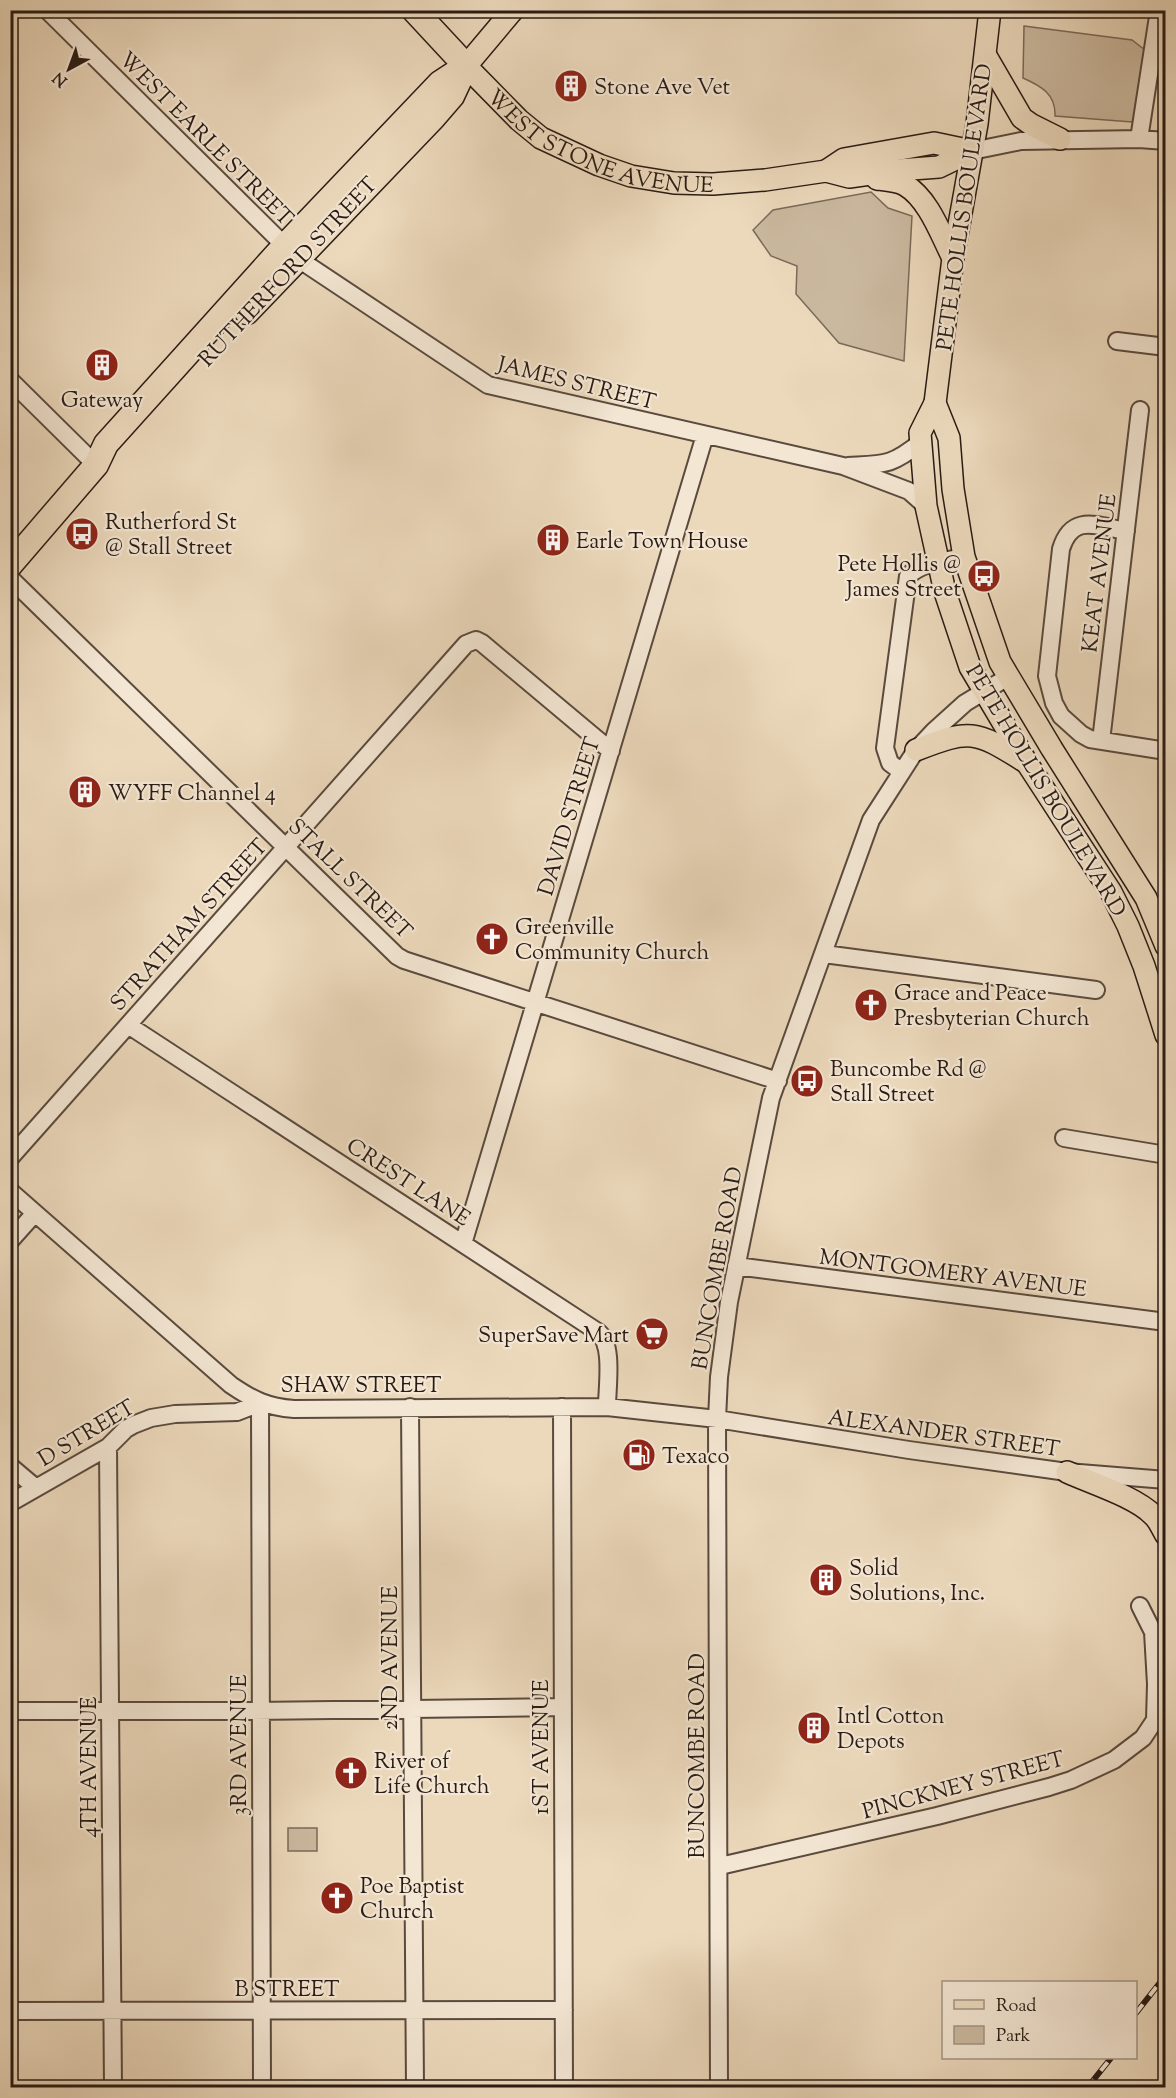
<svg xmlns="http://www.w3.org/2000/svg" width="1176" height="2098" font-family="'Sorts Mill Goudy',serif">
  <style>
    .green { fill: #cbb99f; stroke: #7a6a5a; stroke-width: 1.5 }
    .lines { fill: none; stroke-linecap: round; stroke-linejoin: round }
    .minor-casing { stroke: #5a4a3e; stroke-width: 20 }
    .major-casing { stroke: #291b14; stroke-width: 24 }
    .highway-casing { stroke: #291b14; stroke-width: 27 }
    .minor { stroke: #f3e6d3; stroke-width: 16 }
    .major { stroke: #ecd9bc; stroke-width: 21 }
    .highway { stroke: #ecd9bc; stroke-width: 24 }
    .rail-casing { stroke: #291b14; stroke-width: 6 }
    .rail { stroke: #f3e6d3; stroke-width: 4; stroke-dasharray: 11; stroke-linecap: butt }
    .labels { text-anchor: middle; stroke-width: 4.5; stroke-linejoin: round; paint-order: stroke }
    .poi-label { font-size: 22px; fill: #291b14; stroke: #f3e6d3; text-anchor: start }
    .street-label { font-size: 22px; fill: #291b14; stroke: #f3e6d3 }
  </style>
  <rect width="100%" height="100%" fill="#ecd9bc"/>
  <filter id="stains"><feTurbulence type="fractalNoise" baseFrequency=".00333" numOctaves="4"/><feColorMatrix values="0 0 0 0 .2 0 0 0 0 .09 0 0 0 0 .02 0 0 0 .5 -.17"/></filter>
  <radialGradient id="worn" r=".72"><stop offset=".6" stop-color="#630" stop-opacity="0"/><stop offset="1" stop-color="#630" stop-opacity=".3"/></radialGradient>
  <path class="green" d="M1024,26l108,14 13,10 -8,62 -5,10 -77,-6c1,-22 -14,-30 -32,-38z
    M871,192l17,16 24,8 -8,145 -65,-18 -43,-49 1,-28 -26,-10 -18,-26 20,-20z
    M288,1828h29v23h-29z"/>
  <g class="lines">
    <defs>
      <path id="minor" d="M47,10l238,236
        M1139,139l20,-129
        M972,151l49,-10 118,-2 27,2
        M297,258l191,127 355,81 66,25 17,15
        M1117,341l49,6
        M10,380l86,85
        M848,466c37,-2 43,0 73,-24
        M1126,531c-29,-5 -54,-18 -65,18l-14,127 7,27 7,13 20,18 9,5 76,12
        M10,578l387,378 7,4 374,121
        M1101,741l39,-331
        M902,772l-12,-9 -5,-15 23,-172c14,-14 38,-15 56,-19
        M824,954l272,36
        M128,1025l470,307c16,12 9,55 9,75
        M1064,1138l102,17
        M10,1158l456,-514 10,-4 6,3 129,108
        M10,1191l221,194c22,15 36,22 63,24l313,-2 110,12 192,31 158,22 99,8
        M10,1241l25,-28
        M463,1244l242,-809
        M736,1266l430,56
        M260,1403l2,685
        M410,1407l5,681
        M562,1407l2,681
        M108,1447l5,641
        M10,1466l26,22
        M10,1503l98,-56 18,-18 7,-4 18,-7 24,-4 62,-2 23,-9
        M10,1711h240l313,-4
        M720,1866l217,-50 112,-29 22,-7 43,-20 29,-22 12,-18 1,-36 -3,-52 -13,-26
        M10,2011l554,-1
        M719,2088l-2,-669 2,-42 10,-75 42,-204 100,-278 45,-70 18,-19 31,-28 43,-26"/>
      <g id="major">
        <path id="s1" d="M513,10l-47,56 53,54 22,18 58,27 32,11 43,7 39,1 52,-4 61,-9 23,6 49,-7 41,-3 33,-16"/>
        <path d="M990,10l-13,114 -24,134 -18,145 -15,30 6,73 19,86 25,75 57,96 84,129 17,34 16,40 22,69"/>
        <path d="M986,56l36,62 10,7 28,14"/>
        <path d="M826,171l18,-12 90,-16 38,8"/>
        <path d="M877,179c8,1 21,2 28,6 24,14 36,50 48,73"/>
        <path d="M935,403l14,35 4,51 11,68 36,105 52,87 94,149 20,48"/>
        <path d="M916,750c54,-21 59,-20 108,11"/>
        <path d="M1067,1472c24,11 69,25 86,43 6,5 9,14 13,20"/>
      </g>
      <path id="highway" d="M414,10l52,56
        M247,312l186,-194 19,-22 14,-30
        M10,565l86,-100 10,-21 171,-190 163,-171 26,-17"/>
    </defs>
    <use href="#minor" class="minor-casing"/>
    <use href="#major" class="major-casing"/>
    <use href="#highway" class="highway-casing"/>
    <use href="#minor" class="minor"/>
    <use href="#major" class="major"/>
    <use href="#highway" class="highway"/>
    <defs>
      <path id="rail" d="M1136,2013l30,-38
        M1087,2088l24,-30"/>
    </defs>
    <use href="#rail" class="rail-casing"/>
    <use href="#rail" class="rail"/>
  </g>
  <defs>
    <symbol id="building-disc" viewBox="-11 -11 22 22"><circle r="9.5" fill="#8f2418" stroke="#f3e6d3"/><path d="M-4-6H4V6H1V3H-1V6H-4ZM-2.5-4.3h1.7v1.8h-1.7ZM.8-4.3h1.7v1.8H.8ZM-2.5-1h1.7V.8h-1.7ZM.8-1h1.7V.8H.8Z" fill="#fff"/></symbol>
    <symbol id="bus-disc" viewBox="-11 -11 22 22"><circle r="9.5" fill="#8f2418" stroke="#f3e6d3"/><path d="M-5-6H5V4H4V6H2V4H-2V6H-4V4H-5ZM-3.5-4V0h7V-4ZM-3.5 1.2v1.5H-2V1.2ZM2 1.2v1.5H3.5V1.2Z" fill="#fff"/></symbol>
    <symbol id="church-disc" viewBox="-11 -11 22 22"><circle r="9.5" fill="#8f2418" stroke="#f3e6d3"/><path d="M-1.2-6h2.4v3.5h3.3v2.4h-3.3V6h-2.4V-.1h-3.3v-2.4h3.3Z" fill="#fff"/></symbol>
    <symbol id="supermarket-disc" viewBox="-11 -11 22 22"><circle r="9.5" fill="#8f2418" stroke="#f3e6d3"/><path d="M-6-5.5h2.5l.6 2H6L4.5 2H-2.5L-4.4-4H-6ZM-1.5 3.2a1.3 1.3 0 1 0 .1 0ZM3 3.2a1.3 1.3 0 1 0 .1 0Z" fill="#fff"/></symbol>
    <symbol id="fuel-disc" viewBox="-11 -11 22 22"><circle r="9.5" fill="#8f2418" stroke="#f3e6d3"/><path d="M-5.5-6h7V0h2V4h1.3V-2.5L3-4.5l.8-.8L6-3V5H2.5V1h-1V6h-7ZM-4.2-4.7v3.2H.2V-4.7Z" fill="#fff"/></symbol>
  </defs>
  <g fill-rule="evenodd">
    <use href="#building-disc" x="552" y="67" width="38" height="38"/>
    <use href="#building-disc" x="83" y="346" width="38" height="38"/>
    <use href="#bus-disc" x="63" y="515" width="38" height="38"/>
    <use href="#building-disc" x="534" y="521" width="38" height="38"/>
    <use href="#bus-disc" x="965" y="557" width="38" height="38"/>
    <use href="#building-disc" x="66" y="773" width="38" height="38"/>
    <use href="#church-disc" x="473" y="920" width="38" height="38"/>
    <use href="#church-disc" x="852" y="986" width="38" height="38"/>
    <use href="#bus-disc" x="788" y="1062" width="38" height="38"/>
    <use href="#supermarket-disc" x="633" y="1315" width="38" height="38"/>
    <use href="#fuel-disc" x="620" y="1436" width="38" height="38"/>
    <use href="#building-disc" x="807" y="1561" width="38" height="38"/>
    <use href="#building-disc" x="795" y="1709" width="38" height="38"/>
    <use href="#church-disc" x="332" y="1754" width="38" height="38"/>
    <use href="#church-disc" x="318" y="1879" width="38" height="38"/>
  </g>
  <g class="labels">
    <g class="poi-label">
      <text x="594" y="94">Stone Ave Vet</text>
      <text x="102" y="407" text-anchor="middle">Gateway</text>
      <text x="105" y="529">Rutherford St<tspan x="105" dy="25">@ Stall Street</tspan></text>
      <text x="576" y="548">Earle Town House</text>
      <text x="961" y="571" text-anchor="end">Pete Hollis @<tspan x="961" dy="25">James Street</tspan></text>
      <text x="108" y="800">WYFF Channel 4</text>
      <text x="515" y="934">Greenville<tspan x="515" dy="25">Community Church</tspan></text>
      <text x="894" y="1000">Grace and Peace<tspan x="894" dy="25">Presbyterian Church</tspan></text>
      <text x="830" y="1076">Buncombe Rd @<tspan x="830" dy="25">Stall Street</tspan></text>
      <text x="629" y="1342" text-anchor="end">SuperSave Mart</text>
      <text x="662" y="1463">Texaco</text>
      <text x="849" y="1575">Solid<tspan x="849" dy="25">Solutions, Inc.</tspan></text>
      <text x="837" y="1723">Intl Cotton<tspan x="837" dy="25">Depots</tspan></text>
      <text x="374" y="1768">River of<tspan x="374" dy="25">Life Church</tspan></text>
      <text x="360" y="1893">Poe Baptist<tspan x="360" dy="25">Church</tspan></text>
    </g>
    <g class="street-label">
      <text dy="8" stroke="none"><textPath href="#s1" startOffset="234">WEST STONE AVENUE</textPath></text>
      <text transform="translate(207 138) rotate(45)" y="8">WEST EARLE STREET</text>
      <text transform="translate(963 207) rotate(-82)" y="8">PETE HOLLIS BOULEVARD</text>
      <text transform="translate(287 271) rotate(-47)" y="8">RUTHERFORD STREET</text>
      <text transform="translate(577 382) rotate(14)" y="8">JAMES STREET</text>
      <text transform="translate(1098 573) rotate(-83)" y="8">KEAT AVENUE</text>
      <text transform="translate(1047 790) rotate(59)" y="8">PETE HOLLIS BOULEVARD</text>
      <text transform="translate(568 816) rotate(-73)" y="8">DAVID STREET</text>
      <text transform="translate(351 878) rotate(44)" y="8">STALL STREET</text>
      <text transform="translate(188 924) rotate(-48)" y="8">STRATHAM STREET</text>
      <text transform="translate(409 1181) rotate(33)" y="8">CREST LANE</text>
      <text transform="translate(716 1268) rotate(-80)" y="8">BUNCOMBE ROAD</text>
      <text transform="translate(953 1272) rotate(7)" y="8">MONTGOMERY AVENUE</text>
      <text x="361" y="1392">SHAW STREET</text>
      <text transform="translate(86 1432) rotate(-31)" y="8">D STREET</text>
      <text transform="translate(944 1432) rotate(8)" y="8">ALEXANDER STREET</text>
      <text transform="translate(389 1658) rotate(-90)" y="8">2ND AVENUE</text>
      <text transform="translate(238 1745) rotate(-90)" y="8">3RD AVENUE</text>
      <text transform="translate(540 1747) rotate(-90)" y="8">1ST AVENUE</text>
      <text transform="translate(696 1756) rotate(-90)" y="8">BUNCOMBE ROAD</text>
      <text transform="translate(88 1767) rotate(-90)" y="8">4TH AVENUE</text>
      <text transform="translate(963 1784) rotate(-15)" y="8">PINCKNEY STREET</text>
      <text x="287" y="1996">B STREET</text>
    </g>
  </g>
  <rect width="1176" height="2098" fill="none" stroke="#ecd9bc" stroke-width="36"/>
  <rect x="12" y="12" width="1152" height="2074" fill="none" stroke="#291b14" stroke-width="3"/>
  <rect x="18" y="18" width="1140" height="2062" fill="none" stroke="#291b14" stroke-width="1.5"/>
  <rect x="942" y="1981" width="195" height="78" fill="#f3e6d3" stroke="#a29587" stroke-width="1.5"/>
  <rect x="954" y="2000" width="30" height="9" fill="#ecd9bc" stroke="#a29587" stroke-width="1.5"/>
  <text x="996" y="2011" font-size="18" fill="#291b14">Road</text>
  <rect x="954" y="2026" width="30" height="18" fill="#cbb99f" stroke="#a29587" stroke-width="1.5"/>
  <text x="996" y="2041" font-size="18" fill="#291b14">Park</text>
  <g transform="translate(69 69) rotate(221)" stroke="#f3e6d3" stroke-width="4.5" paint-order="stroke">
  <path d="M0-4.5L10 22L0 15L-10 22Z" fill="#291b14"/>
  <text y="-9" font-size="16" font-weight="bold" text-anchor="middle" fill="#291b14">N</text>
  </g>
  <rect width="100%" height="100%" filter="url(#stains)"/>
  <rect width="100%" height="100%" fill="url(#worn)"/>
</svg>
